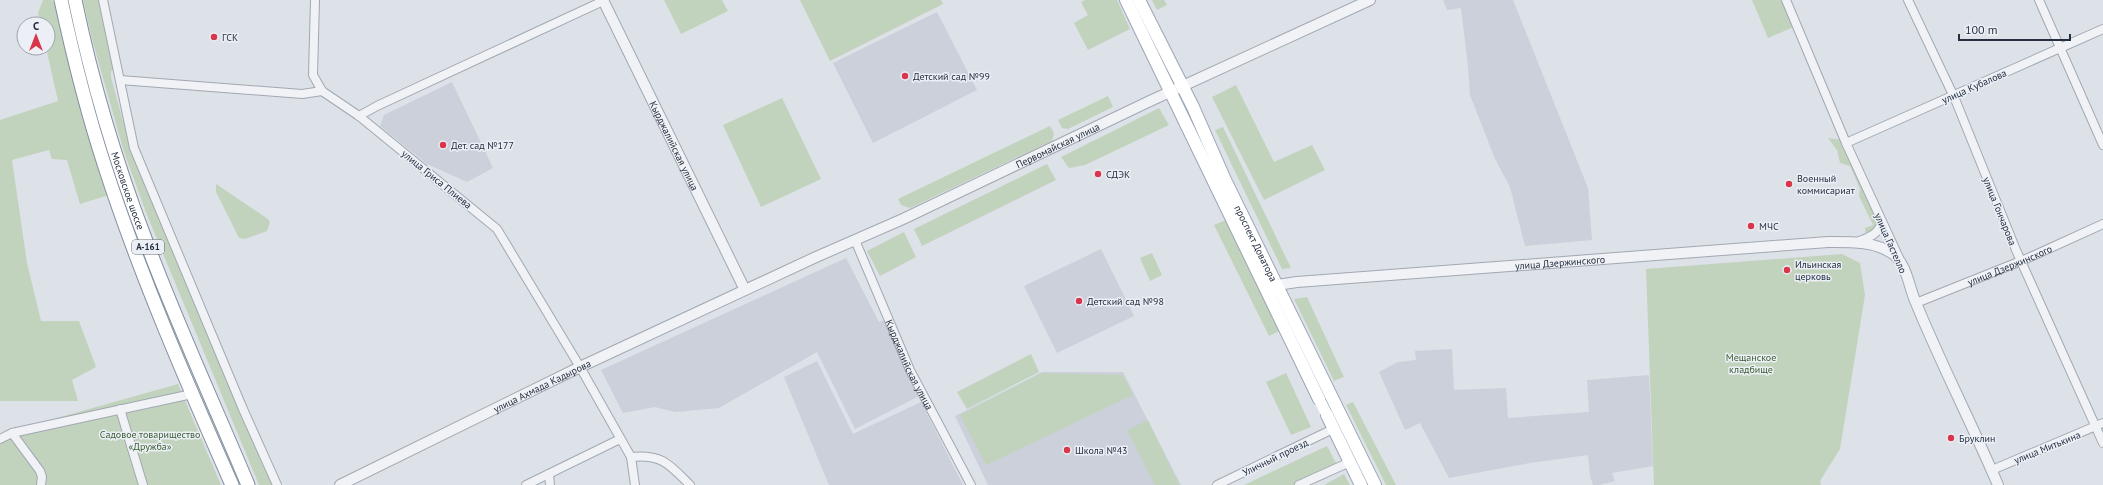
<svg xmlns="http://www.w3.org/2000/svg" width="2103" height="485" font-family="'PT Sans',sans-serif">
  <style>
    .built { fill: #cbd0da }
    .green { fill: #c2d3bd }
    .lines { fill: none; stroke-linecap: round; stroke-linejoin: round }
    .minor-casing { stroke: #a2a8b2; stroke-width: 10 }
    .tertiary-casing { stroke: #a2a8b2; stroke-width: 12 }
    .primary-casing { stroke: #9ba5b5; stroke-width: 14 }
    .trunk-casing { stroke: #838ea0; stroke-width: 15 }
    .minor { stroke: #f0f2f6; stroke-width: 8 }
    .tertiary { stroke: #f0f2f6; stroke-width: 10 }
    .secondary { stroke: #fff; stroke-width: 11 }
    .primary { stroke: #fff; stroke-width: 12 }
    .trunk { stroke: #fff; stroke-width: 13 }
    .poi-dot { fill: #d9364d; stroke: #ecf0f6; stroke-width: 1.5 }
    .labels { text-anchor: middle; stroke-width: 3; stroke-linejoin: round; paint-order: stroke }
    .shield { fill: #ecf0f6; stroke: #616977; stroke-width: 1 }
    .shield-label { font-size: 9px; font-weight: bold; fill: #252f40 }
    .poi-label { font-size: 10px; fill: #252f40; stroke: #ecf0f6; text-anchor: start }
    .street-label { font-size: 10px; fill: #252f40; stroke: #ecf0f6 }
    .park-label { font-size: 10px; fill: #395c31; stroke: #ecf0f6 }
  </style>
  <rect width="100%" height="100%" fill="#dde1e8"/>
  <path class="built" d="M1443,0h70l75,188 4,52 -67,6 -15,-59 -15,-28 -25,-64 -2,-29 -7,-58 -14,2z
    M937,12l40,78 -104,53 -40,-80z
    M452,82l41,86 -26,14 -40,-18 -47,-38 4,-11z
    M1101,249l33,67 -77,37 -33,-67z
    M846,258l33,64 6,-2 38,74 -68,35 -38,-77 -98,56 -44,4 -20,-5 -32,6 -22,-43z
    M1452,349l2,41 52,-2 2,30 81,-6 -2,-32 62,-5 4,91 -41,7 3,8 -15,4h-7l-3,-9 -2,-21 -58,8 -81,15 -29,-55 -15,7 -26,-58 19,-10 18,-2 -1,-9z
    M817,361l36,73 68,-32 42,83h-134l-45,-108z
    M1042,372h81l58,113h-193l-33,-69z"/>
  <path class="green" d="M43,0h8l3,2 55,193 -29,9 -13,-44 -15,-1 -3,-9 -37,10 15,103 14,58h38l17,46 -24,13 6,21h-78v-281l58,-19 -12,-53h2v-24h-7l-3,-11z
    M83,0h17l15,66 -4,6v5l20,74h4l142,334h-18l-112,-270 -23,-63 -32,-113z
    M664,0h58l6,11 -47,23z
    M800,0h141l2,4 -113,57z
    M1085,0h32l13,29 -42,21 -14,-27 14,-8 -7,-13z
    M1152,0h12l3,5 -10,5z
    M1752,0h33l11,26 -28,12z
    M1236,85l38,77 38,-17 13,25 -61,30 -52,-103z
    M1108,96l5,11 -45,22 -6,-1 -4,-8z
    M782,98l39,81 -60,28 -38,-82z
    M1159,108l10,17 -84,40 -16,3 -8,-11z
    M1050,126l4,7 -2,8 -142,67 -9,-3 -3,-6z
    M1223,127l68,141 -9,1 -67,-139z
    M1828,138l15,2 44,87 -4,7 -17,1 -1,-7 8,-3 -14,-29 1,-7 -10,-23 -10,-3 -3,-13z
    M1047,164l9,16 -134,66 -8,-17z
    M216,184l52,35 2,3 -3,9 -22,8 -6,-1 -23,-46z
    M1226,220l53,111 -10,5 -55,-111z
    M904,232l12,25 -36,19 -13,-25z
    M1152,253l10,22 -12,6 -10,-23z
    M1842,254l18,9 5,32 -25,154 -20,32 1,4h-167l-8,-216z
    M1307,297l37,80 -10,4 -40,-82z
    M1031,354l8,18 -72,37 -10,-17z
    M1041,373l82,2 10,20 -147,70 -26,-50z
    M1286,373l25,54 -20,8 -25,-53z
    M178,384l43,101h-221v-51z
    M1353,402l43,83h-10l-40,-80z
    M1148,420l31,65h-24l-28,-55z
    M1327,446l10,19 -42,20h-51z
    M1344,474l6,11h-26z"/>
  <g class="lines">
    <defs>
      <g id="minor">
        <path d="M103,0l31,148 109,261 34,76"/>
        <path d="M315,0l-2,75 9,16 37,25 138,113 83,138 51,90 4,28"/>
        <path d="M1786,0l60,143 53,115"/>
        <path d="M1908,0l47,99 61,151 87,193"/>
        <path d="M2039,0l64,145"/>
        <path d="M120,80l182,14 20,-3"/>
        <path d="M359,116l18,-10 226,-105"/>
        <path d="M1846,143l257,-114"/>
        <path id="s1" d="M855,240l55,130 61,115"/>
        <path d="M1857,242c12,-5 21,-7 25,-20"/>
        <path id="s2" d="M1916,303l110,-44 77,-35"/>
        <path d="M120,409l23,76"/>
        <path d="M12,433l28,38 2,6 -1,8"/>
        <path d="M0,439l12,-6 180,-39"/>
        <path d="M631,457c31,-3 38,7 59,28"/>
        <path d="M1992,470l111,-47"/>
        <path d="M549,474l1,11"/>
        <path d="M526,485l94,-46"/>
        <path d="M1217,485l116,-56"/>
        <path d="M1299,485l51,-23"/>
      </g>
      <g id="tertiary">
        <path id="s3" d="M603,0l142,290"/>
        <path id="s4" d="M1270,286l27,-4 531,-40c21,0 47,-1 65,12 14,10 16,34 23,49 25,61 56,121 82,182"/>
        <path id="s5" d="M340,485l240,-118 236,-110 87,-38 247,-118 220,-101"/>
      </g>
      <g id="primary">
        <path d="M1126,0l193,399"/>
        <path id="s6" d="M1139,0l54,107 32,73 150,305"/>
        <path d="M1327,415l34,70"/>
      </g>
      <g id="trunk">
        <path d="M61,0c12,56 26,112 44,167 35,108 81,214 127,318"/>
        <path id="s7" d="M75,0c17,82 41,163 71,241 31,83 68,163 102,244"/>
      </g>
    </defs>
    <use href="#minor" class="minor-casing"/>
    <use href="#tertiary" class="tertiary-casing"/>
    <use href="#primary" class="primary-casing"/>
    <use href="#trunk" class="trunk-casing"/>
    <use href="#minor" class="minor"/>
    <use href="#tertiary" class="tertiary"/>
    <path class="secondary" d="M1319,399l8,16"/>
    <use href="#primary" class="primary"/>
    <use href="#trunk" class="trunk"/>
  </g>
  <g class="poi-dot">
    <circle cx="214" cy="37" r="4"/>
    <circle cx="905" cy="76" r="4"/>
    <circle cx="443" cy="145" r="4"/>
    <circle cx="1098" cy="174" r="4"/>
    <circle cx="1789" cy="184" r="4"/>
    <circle cx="1751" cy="226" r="4"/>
    <circle cx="1787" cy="270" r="4"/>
    <circle cx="1079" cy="301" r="4"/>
    <circle cx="1951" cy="438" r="4"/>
    <circle cx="1067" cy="450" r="4"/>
  </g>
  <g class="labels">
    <rect class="shield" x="132" y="240" width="32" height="14" rx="3"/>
    <g class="shield-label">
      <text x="148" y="250">А-161</text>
    </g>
    <g class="poi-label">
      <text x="222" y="41">ГСК</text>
      <text x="913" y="80">Детский сад №99</text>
      <text x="451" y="149">Дет. сад №177</text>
      <text x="1106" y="178">СДЭК</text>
      <text x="1797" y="182">Военный<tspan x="1797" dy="12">коммисариат</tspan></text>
      <text x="1759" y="230">МЧС</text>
      <text x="1795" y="268">Ильинская<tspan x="1795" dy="12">церковь</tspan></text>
      <text x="1087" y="305">Детский сад №98</text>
      <text x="1959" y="442">Бруклин</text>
      <text x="1075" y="454">Школа №43</text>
    </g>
    <g class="street-label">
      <text transform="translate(1974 86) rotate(-24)" y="4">улица Кубалова</text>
      <text dy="4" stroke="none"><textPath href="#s3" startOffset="162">Кырджалийская улица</textPath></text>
      <text dy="4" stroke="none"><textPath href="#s5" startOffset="794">Первомайская улица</textPath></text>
      <text transform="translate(437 179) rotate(39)" y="4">улица Гриса Плиева</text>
      <text dy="4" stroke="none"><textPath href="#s7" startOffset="198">Московское шоссе</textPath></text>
      <text transform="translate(2000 211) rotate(68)" y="4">улица Гончарова</text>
      <text dy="4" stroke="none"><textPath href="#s6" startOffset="270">проспект Доватора</textPath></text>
      <text transform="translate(1891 243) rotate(66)" y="4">улица Гастелло</text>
      <text dy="4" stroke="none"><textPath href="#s4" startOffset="291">улица Дзержинского</textPath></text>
      <text dy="4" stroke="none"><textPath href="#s2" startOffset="101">улица Дзержинского</textPath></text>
      <text dy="4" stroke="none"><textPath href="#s1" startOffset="136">Кырджалийская улица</textPath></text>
      <text dy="4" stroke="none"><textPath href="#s5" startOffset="225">улица Ахмада Кадырова</textPath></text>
      <text transform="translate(2047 447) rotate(-22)" y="4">улица Митькина</text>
      <text transform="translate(1275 457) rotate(-26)" y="4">Уличный проезд</text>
    </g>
    <g class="park-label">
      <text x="1751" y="361">Мещанское<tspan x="1751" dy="12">кладбище</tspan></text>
      <text x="150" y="438">Садовое товарищество<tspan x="150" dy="12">«Дружба»</tspan></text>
    </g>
  </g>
  <g transform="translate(36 36)"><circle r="19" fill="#ecf0f6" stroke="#9ca3ad"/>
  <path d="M0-3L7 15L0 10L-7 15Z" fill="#d9364d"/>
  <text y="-6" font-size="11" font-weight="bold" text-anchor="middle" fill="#252f40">С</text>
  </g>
  <path d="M1959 34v6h111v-6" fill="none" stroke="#252f40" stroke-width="2"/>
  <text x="1965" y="34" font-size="12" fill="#252f40" stroke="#ecf0f6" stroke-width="3" paint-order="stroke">100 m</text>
</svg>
